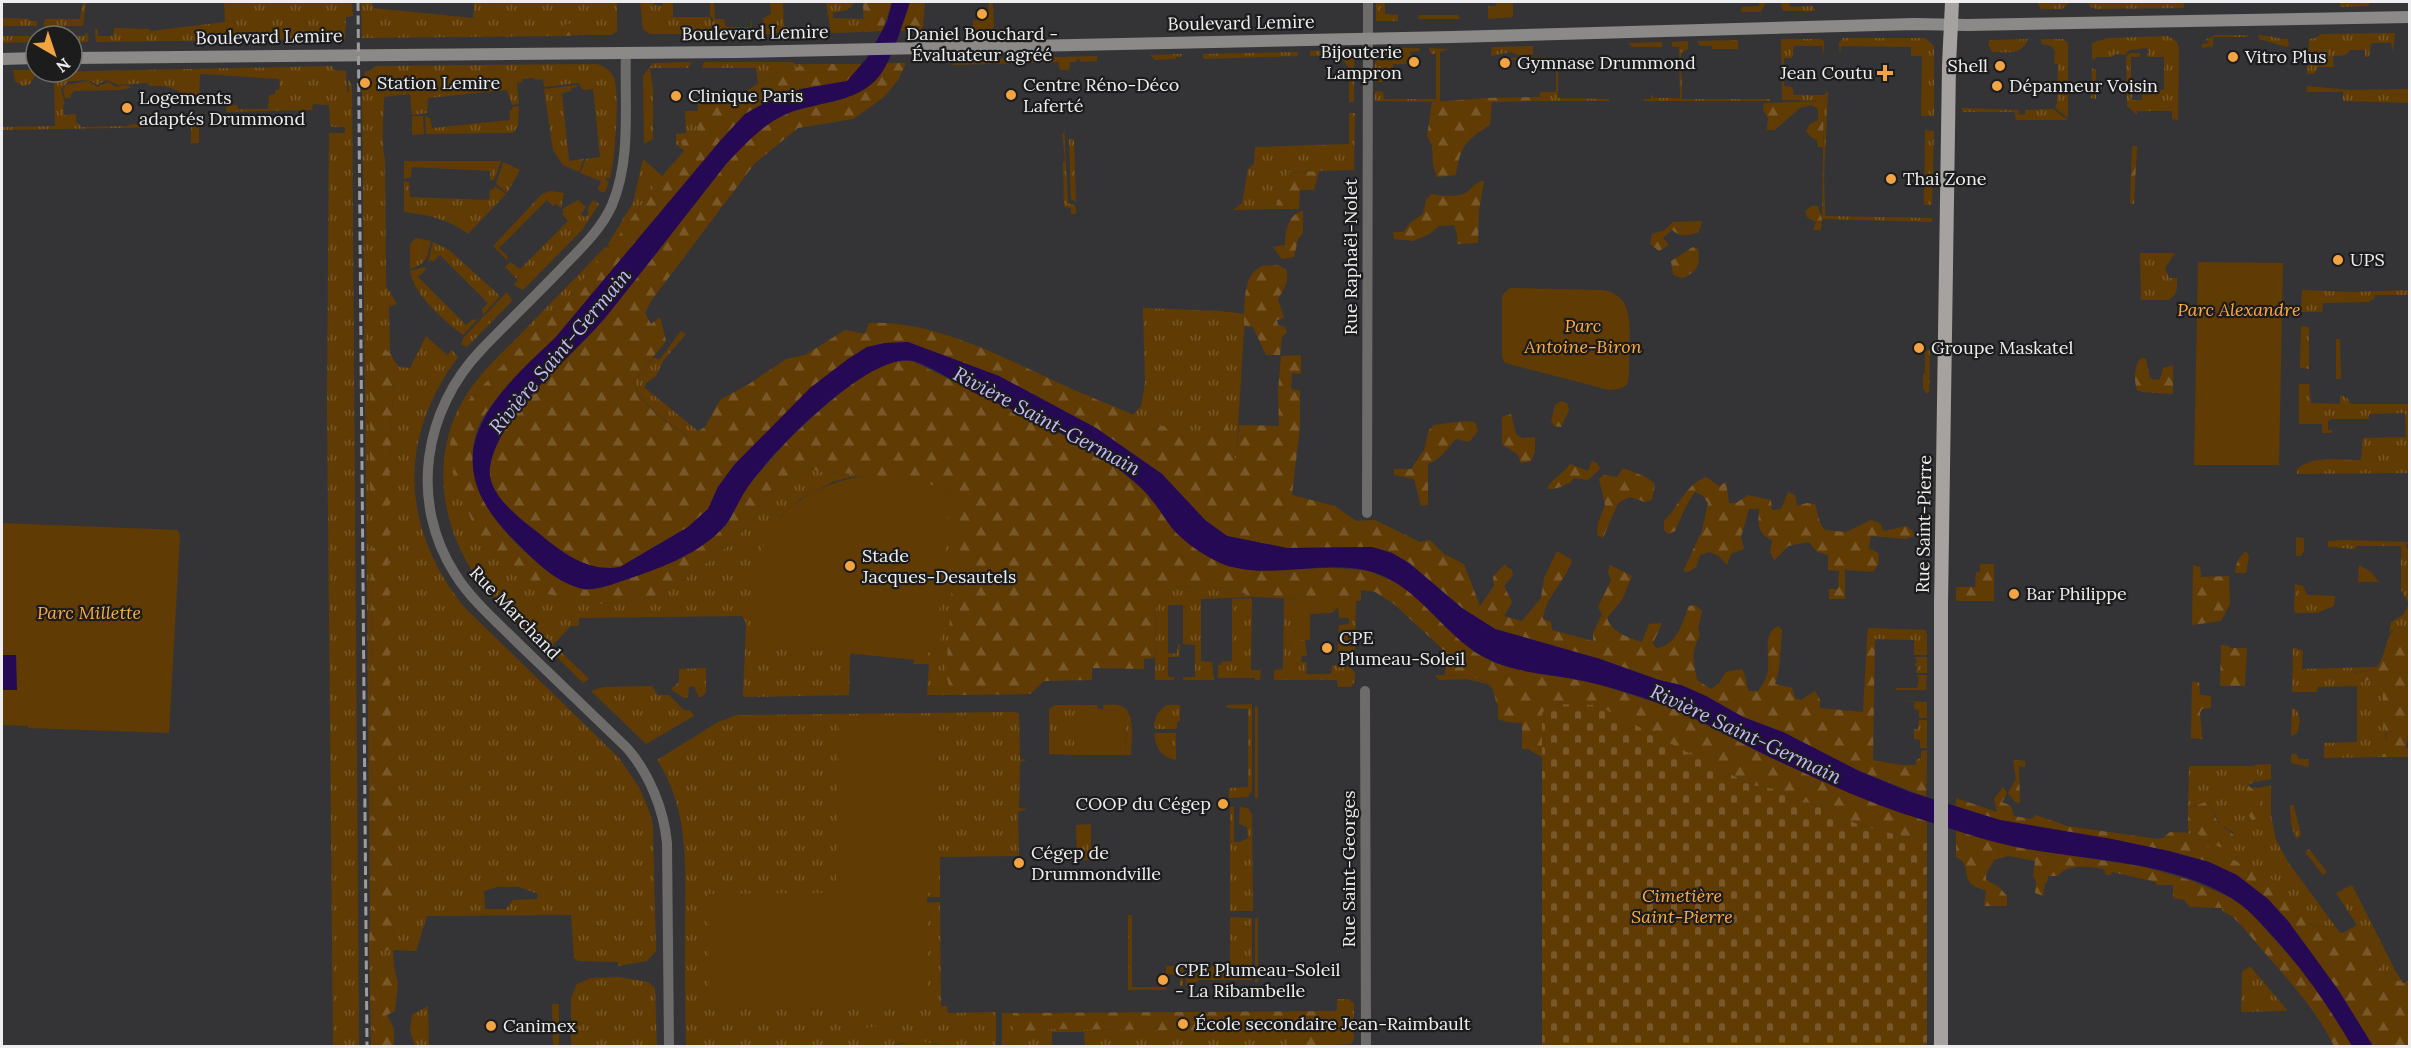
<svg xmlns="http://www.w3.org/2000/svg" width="2411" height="1048" font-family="Lora,serif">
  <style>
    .grass { fill: url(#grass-tufts); fill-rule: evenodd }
    .forest { fill: url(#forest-firs) }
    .cemetery { fill: url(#cemetery-stones) }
    .park { fill: #613b04 }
    .water { fill: #260955 }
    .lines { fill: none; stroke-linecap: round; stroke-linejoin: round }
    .tertiary { stroke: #6d6c6a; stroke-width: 10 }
    .secondary { stroke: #8c8a88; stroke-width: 12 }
    .primary { stroke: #a5a29f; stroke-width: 14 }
    .rail { stroke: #9c9c9e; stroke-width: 3; stroke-dasharray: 9 4.5; stroke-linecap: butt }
    .poi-dot { fill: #f3a442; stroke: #1c1c1d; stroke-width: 2 }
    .labels { text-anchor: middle; stroke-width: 4.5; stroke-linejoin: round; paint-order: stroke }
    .street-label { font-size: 18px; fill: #eeeef0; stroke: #1c1c1d }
    .poi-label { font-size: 18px; fill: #eeeef0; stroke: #1c1c1d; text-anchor: start }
    .park-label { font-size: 18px; font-style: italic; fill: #ffab41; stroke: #1c1c1d }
    .water-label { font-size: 20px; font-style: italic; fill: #c5bafb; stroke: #1c1c1d }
  </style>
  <defs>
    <pattern id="grass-tufts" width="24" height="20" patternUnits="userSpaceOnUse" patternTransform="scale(1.5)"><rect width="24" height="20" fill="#613b04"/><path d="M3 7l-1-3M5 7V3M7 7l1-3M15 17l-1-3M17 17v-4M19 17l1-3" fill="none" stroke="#785829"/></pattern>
    <pattern id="forest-firs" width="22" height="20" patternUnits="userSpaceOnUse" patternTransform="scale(1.5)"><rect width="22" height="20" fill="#613b04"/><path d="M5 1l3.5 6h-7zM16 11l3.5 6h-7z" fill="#785829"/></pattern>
    <pattern id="cemetery-stones" width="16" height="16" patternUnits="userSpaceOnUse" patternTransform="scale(1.5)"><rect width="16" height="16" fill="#613b04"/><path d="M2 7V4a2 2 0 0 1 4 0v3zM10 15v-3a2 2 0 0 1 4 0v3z" fill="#785829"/></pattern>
  </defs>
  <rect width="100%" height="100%" fill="#343437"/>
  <path class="grass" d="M83,2h3l-3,24h-39l1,-7h35z
    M234,2h118l1,14 -7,1 -1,22 -249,3 -1,-13h3v7h15l1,-8 36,1v2l84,-10z
    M361,2h11l1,6 100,10 1,-16h143v29l-5,4h-31l1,-7 -4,-4 -16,5 -1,7 -199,2z
    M640,2h14v3l8,1 1,-4h10v15h37l2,5 2,-1 -4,-6v-12h4l1,16h9l2,8h24l2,-8 -1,15h-101l-7,-5z
    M770,2h13l1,24 7,3 16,-1 6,5 -50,1v-16l8,-4z
    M826,2h27v3l-6,5 -14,3v5l31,1v13l-33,1z
    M1496,2h15l2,2v13l-25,2v-13h8z
    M1760,2h6l-5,10h-20l1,-5 17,-1z
    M1780,2h9l1,5 22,-1 4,5h-33z
    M2037,2h33l-8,7h-21z
    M2087,2h97v6l-88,1 -5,-2z
    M2340,2h29v4l-29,1z
    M1376,3h9v11l13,1v6h-22z
    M1419,15h39l2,4h-42z
    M3,18l27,1v2h7v5h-34z
    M973,20h12v4l9,4 -1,3h-20z
    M86,33l2,1v8h-16v-6h-36v6l-34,1v-7h83z
    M2395,33l-2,18 -2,-8h-20l-2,14h-4v-7h-15l-4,5 -13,1 1,11h-16l-4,7h-7l2,-35 7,-1 5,-4z
    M2248,35l-1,2h-34v9l-11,2v-4l6,-1 1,-2 -4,-1 10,-5z
    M2258,35c10,0 23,5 30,4l1,6 -2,2 -28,-8z
    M2168,36l8,5 3,6 -1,73 -6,-1v-8h-35v4l-10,-9v-13h6l-2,7h11v-9l22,-1v-33h-17v-4h2l-2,-5 -18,2 -4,5 -10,-1 -3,3h-15l-5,3v-17l16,-5z
    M1843,38h82l9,8v70h-13l1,-60h-11v-9l-70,-1 -1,9 -1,-12z
    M1781,39h40l3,2v13l-2,-8h-28l-2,12h-8v28l8,1 2,8h31l1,-3h2l-4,83 1,41 107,2v4l-110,-3 2,-118 -42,-1z
    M2028,39c-6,17 -22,13 -36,13l-4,-8 2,-4z
    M2041,39h22l5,4v75l-13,-10 2,-5 1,-39h-4l1,-13 -4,-5 -9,-2z
    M1738,40v9h-26v-3h-12l-3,-5z
    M1688,41v8l-7,4 1,46h88v2h-126v-2h7v-5l3,4h26l-1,-51h-7v-5z
    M1662,42v5h-30l-4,-4z
    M1533,46v8c-8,2 -15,3 -22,-2l-20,4 1,-9z
    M1419,48l1,3 -10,1 3,8h-7v4h-13v10h-9l-1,8h-8c0,-7 -1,-17 1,-24 3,-14 32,-9 43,-10z
    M1429,48l19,1 -8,3v50l-65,-1v-10l8,1 1,7h52v-45h-5z
    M1346,50l8,4v48h-5v-34l-10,-13 -29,1v-5z
    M1298,52v4l-93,3 -2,-2v-3z
    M2130,53h10v4h-9v33l-4,1 -1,-34z
    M1182,54v3h-6v2l-21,1 -5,-5z
    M1097,56v5l-16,1 -3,-4 -2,4h-6l-1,8h-9l-2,-8 -106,3 4,-5z
    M1546,57v4h12v37l51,1v2h-69v-9h16v-30l-12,-1 -1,-2 -33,1v-2z
    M692,62l-4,6h-38l3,21v50l-9,5 -1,-68 10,-13z
    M704,62h89l2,2h12l-28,9 -21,10 -2,-15h-54z
    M596,64c7,1 14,6 18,13 6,17 1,83 -4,101h-6l5,4 -4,10h-4l-3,-3 3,-8 -21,-8 6,-14 14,-2 -7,-68 -10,1 -5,-7 -34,4 -1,-8 -8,1 -1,-2 -12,1v3l-5,1 2,21 -7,1 -5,-15 -79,8 -1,15 -15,2 -2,-21 -26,3c0,12 -3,54 1,61l1,128 11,18 -8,3 1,46 -8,-5 -12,145 9,10v40l-8,7 2,365h-3l-8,-828h7l-1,-9h-4l1,-7h5l5,-5z
    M332,66l2,4 12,1 1,21h2l-1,-13 4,6 7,961h-26l-6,-641 2,-272h16v-6h-13l-2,-3 -1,-19 -16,-1 -1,6 -86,2v-6l11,-1 1,4h30l1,-14 6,-1v-4h4l1,-9 -2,-2 -78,-5 -1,32h-8v-8h-8l-4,-7 -14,-5h-15l-3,-3 -29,2 -12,-5 -9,5c-9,-8 -17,-3 -28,-4l-8,8 4,16h-2l1,10 12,-1v8l6,5 45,-1 6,-2 42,1v2l-173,3v-3l53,-1 -1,-49 -5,-5z
    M2092,68l4,2v29l-5,-1z
    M13,70h23l1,3 -7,11 -7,2 -8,-5z
    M88,81l9,6 11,-5 8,5 9,-2 7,2 -11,3 -46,1 -4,3 -1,4h-5l-2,-8 3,-5z
    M577,85v2l-6,1v3l-9,2 7,68 15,-2 -5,13 -16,-7 -10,-15 -9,-61z
    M2307,86l43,4 59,-1v14l-66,-2v-9h-37z
    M519,106l-1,20 -5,7 -87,1 -1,-18 5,2 2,10 78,-8 -1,-10h3v-3z
    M1962,108l57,2v5l6,-1v-4l28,-1 15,11h-52l-1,-8h-53z
    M685,111h13l-1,21 -12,19 -9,-7v-10l10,-1z
    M1349,113h6l-1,57 -64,2 -7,26 -6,2 -1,9 -43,1 9,-7 6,-34 6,-5 1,-17 94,-3z
    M412,116h11l1,18 -12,1z
    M191,119h8v24h-8z
    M1064,126l4,77 8,3v8h-5v-6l-7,-1 -1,-45 2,-1 -3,-28h2z
    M1925,130l9,1 -2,73 -2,1h-6z
    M1069,139h5l2,63 -5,-3z
    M643,159l19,17 -52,72 -46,54 -101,104 -7,71 3,18 12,20 76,79 45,10 34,-1 28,-7 30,-17 25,-18 24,-19 20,-23 8,-6 -4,-6 3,-8 8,-4 35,-28 15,4 36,3 -2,3 -20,5 -32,17 -20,18 -26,63 -3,45 197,-136 9,20v179l2,7h-32l2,-31h-16l1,-3 6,-3 -70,-5 -1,42 -106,2 3,-74 -4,-7 -163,2v8h-8l-23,24c-23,-23 -52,-45 -71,-72 -37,-52 -47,-124 -12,-181 14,-22 32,-40 51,-58 29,-31 60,-61 89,-92l2,1 2,-2 -1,-2 25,-41z
    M404,161h97l-7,19h-4v-9l-78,-4 -1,10 -7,2z
    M503,162l17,8 -13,23 -11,-9z
    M404,181l5,1 1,15 79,3 1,-11 3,1 2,-4 11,8 -38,40c-19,-15 -40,-19 -64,-22z
    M550,191l14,2 -3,15 -5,-4 -3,2 -6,-6 -48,48 8,8 1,5 -15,-15 49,-52z
    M578,200l8,7 -5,7 3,3 4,-2v-7l5,-8 6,4 -17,26 -59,60 -9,-5 4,-5 -13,-13 5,-5 10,7 48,-48 -6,-7 2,-2 -2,-3z
    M416,238l15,3c-4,16 -4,23 -21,28v-25z
    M433,242l16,8 51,46 -17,19 -1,-6 6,-6 -48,-48 -7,7 -2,-2 -3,2z
    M2140,253h35l-10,15 4,10h8c0,10 1,17 -9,22h-27z
    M424,267l2,2 -8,8 48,48 7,-6 2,1 4,-2 -16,17c-19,-15 -49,-39 -53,-64z
    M2302,290l50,2 57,-2 1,5h-35l-1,4 -6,3 -45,1 -1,9h-21z
    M507,292l5,9 -45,46 -6,-3 3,-7z
    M1143,308l77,3 25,3 -9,145 -9,-8 -94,-36 8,-9 4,-23z
    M2301,326l8,1v42l-9,-1z
    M681,331l5,3 -23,27 -7,15 -10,7 -1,5 53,43 -9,6c-19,-15 -50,-31 -55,-56l19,-23 7,1z
    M426,336l21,19 5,-5 6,7c-61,82 -57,171 6,250l155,151 20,29 11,26 3,13 3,125 -9,10 -29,5v-4l-40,-1 -4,-3 -3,-43 -144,1 -11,35 -23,-1 1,16 -11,1 -11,5 1,74h-2l-2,-100 7,-1 5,6 12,-2c0,-21 2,-42 2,-63 -5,-175 -12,-350 0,-524l4,5 11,1zM498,887h21l19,7 -1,5 -24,1 -7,9h-21l-1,-18z
    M2336,339h4l1,40h-5z
    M1930,348l-1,45h-3l-3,-5v-14l2,-1v-21z
    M2299,384h10l2,19 29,1v-9l7,3 4,6h58v69l-112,1v-5c15,-14 45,-9 64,-9l2,-22 43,-1 -1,-24 -36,1v5h-37l-4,2v9h4v3h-10v-9h-23z
    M2296,537l8,1v12l-3,6h-5z
    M2344,540l64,2 -2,4 4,8 -1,75 -13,-2 -7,6 2,-11 12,-7 6,-11 -8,-14v-44h-45l-1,3 -27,-2v-6z
    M2359,565l12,7 8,10h-21z
    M2295,584l8,2 4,9 28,1 -1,10 -17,7h-20l-3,-2z
    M1172,586l61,2 19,9 -51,2v62l11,1 2,18h-31v-3h12v-32l-12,-1v-39h-15v48l9,1 1,-10h2l-1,13h-11v20h7l-1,3h-19l1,-83z
    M1252,598l-1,72h10l-1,10h-5v-2h-37v-13h3v-3l11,-1v-62z
    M1284,598l14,1v41h7l2,16h-5l-1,6h6l-1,12h25l1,-9 18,2 5,6v8l-4,6h-13l-1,-7h-63v-10l9,-1z
    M1349,599l7,1 -1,57 -3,2 -3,-1z
    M1868,628l57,2 2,4v21h-13v-15l-47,-1z
    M2293,647l10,4 -1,18 74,-2 -3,3 -18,2 8,9 21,-2 1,57 4,9v6l-7,4v2l-58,1v-15l33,-1v-56l-39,1 -1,5h-25z
    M561,652l28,27 -6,4 -27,-27z
    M1915,657h12v16h-11l1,-7 -2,-1 2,-2z
    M706,668v24l-4,5h-3l-5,-11 -5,1 -1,9 -3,3 -14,-10 8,-7v-13z
    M1435,675l38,1 18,9 -24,-6 -28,1z
    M1916,675h11l-1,15h-30l-1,-2h22l2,-10z
    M652,686l6,9h11l15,15h6l4,6 -48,28 -55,-53 12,-4z
    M1893,701l34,1v16h-8v-8l-5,-1v-7z
    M1252,704v86l-4,7 -19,1v-10l19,-1v-78l-21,-1v-3z
    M1055,705h36v2l-17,11v37l-25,-1v-45z
    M1103,705c7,0 15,-1 20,2 13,7 8,36 8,48h-5l-1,-39 -7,-6 -14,-1z
    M1166,705h14v16l-3,1v7h-21l-2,-4 3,-11z
    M1255,706l3,2v90h-3z
    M2292,708l5,2 3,12 -3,11 -6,3z
    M1012,712l7,1 1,46 7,1 -7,2 -1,46 8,1 -9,3 1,44 -79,1v40h-17v6l17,-1 1,104h6l1,7 48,-1v34h-51l-10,-3h-35l-10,3h-204c-1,-38 -1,-77 -1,-115 0,-58 6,-120 -28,-171l61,-38 19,-7z
    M1919,720h8v28h-7v-8l-6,-1v-10h4z
    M1156,733h20v27c-15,-3 -20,-12 -22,-26z
    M1927,750v20l-32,-5h21v-5l5,-2v-7z
    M2291,754h5l3,5h9l1,8 -18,-4z
    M2271,764v15l-16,3 3,-5 -3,-12z
    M2189,766h63l-5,1 -1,32 7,-12 5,1 13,-3v30l5,25 12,22 52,71 -23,-5 -8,-5 -60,-55 -40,-20 -21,-15v-8l23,18 23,-10 -14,-9 -11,-20 -13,1 -8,4z
    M2290,805l4,1 7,29 -5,4 -5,-15z
    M1230,807h4v35h6l8,-4 -1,-11 -8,-3 1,-17 8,1 4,6 1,97h-23z
    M1091,824v36h-14l-1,-35z
    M2309,849l18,23 -4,3 -18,-23z
    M2352,885l43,85 8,13 -20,-11 -26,-47 -21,-32z
    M1128,915h4v72h34v3h-38z
    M1230,917l22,1v62h-52l-14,6v-20h44z
    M1255,918h3v64l-3,1z
    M1166,966h17v20h-3v-11l-14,-1z
    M2250,966l37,44v1l-46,1 1,-40z
    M619,977l29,5 7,6 2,58h-86v-48l6,-14 14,-6z
    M1337,999h12l5,5v35l-3,5 -19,1 7,-8 -2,-21 -3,-5 3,-1z
    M552,1004h7v42h-6z
    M428,1006l1,40h-14l-5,-15 2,-16z
    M1002,1013h11v22l38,-6 236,2 1,14 -203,1 -1,-14h-32v14h-50z"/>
  <path class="forest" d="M224,2h10v19l-9,1z
    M863,2h29l-10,29 -18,1z
    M910,2h15l-2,24 -2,4 -21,1z
    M989,2h4l1,26 -9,-4v-6l3,-1z
    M571,23l7,1 4,4 -1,7 -20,1 3,-11z
    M886,63h20l-8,17 -13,16 -19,14 -13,9 -55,9 -43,35 -104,138 -6,12 6,11 9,-7 6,24 -32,40c4,25 35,41 54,56l17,-10 15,-27 29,-16 37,-25 19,-4 40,-25 20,4 4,-11c69,-3 142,39 203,66 39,17 79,33 119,48l37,-16 -1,30 9,8 3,-34 40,1 -1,-35 3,-35 20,-1v19l-9,-1 -1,16 9,2v36l-8,68 43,11 21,15 19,-1 45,22 10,-2 14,14 20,10 16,42 14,-20 -1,-9 11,-12 8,5 1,5 -9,11 8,16 -8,14 18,5 19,-23 3,-20 13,-27 15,9c-6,21 -27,37 -29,59l8,3 1,8 41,11v-8l9,-19 -4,-7 13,-27 -3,-8 2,-7 22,11 -10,24 -15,18c5,15 21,19 35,24l7,-18 13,-1 -9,20 3,5c21,-2 26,-25 33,-42l6,-1 7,6 -4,17 2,7c-9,18 -7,25 -3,45l14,9 8,-6 7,-11 16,-3c5,8 3,14 7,22h9c5,-6 9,-13 10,-21 2,-14 -6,-37 10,-44l4,4 -3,39 -4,15 17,4 3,10 6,2 14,-9 5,9v8l43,4 4,-73h8l-2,121 54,10 -1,27 -67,-26 -76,-39 -40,-15 -37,-21 -25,-11 -22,-5 -59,-21 -105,-30 -33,-21 -53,-45 -17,-10 -20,-6 -85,1 -60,-12 -22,-16 -43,-46 -66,-46 -97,-52 -91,-34 -23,1 -18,4 -19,12 -38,30 -76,76 -16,22 -10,22 -20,18 -68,40c-33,6 -60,-16 -84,-36 -18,-14 -50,-38 -46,-64 8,-52 81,-109 115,-149 41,-51 81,-103 121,-154 18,-19 36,-40 61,-50 34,-14 83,-10 99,-51z
    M807,64h56l-16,17 -46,8 -31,11 -25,14 -25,27 -165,197c-23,22 -69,64 -79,95 -20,66 54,135 109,157l141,-64 20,-38 42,-48 30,-28 31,-26 29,-19 19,-6h15l63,31 60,27 80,47 32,27 27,38 14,12 68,27 75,-2 36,2 36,16 26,22 45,44 21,11 106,22 71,23 101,51 103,44 51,18v21l-65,-16 -82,-36 -24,-4 -35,-16 -179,-56 1,44 -15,-9h-6v-26l-15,-1 -9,-3v-15l-2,-1c-2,-29 -27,-27 -51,-28l1,-11 5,-7 -57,-53 -19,-12 -14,-2v11l-109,-4 -19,-9 -61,-2 -16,11 -1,61 -11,1v10l-52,-1v12l-48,1 -14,13 -71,1 -2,-7 -8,-3 -3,-10 11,-166 -9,-20 -85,-13 -11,1 1,-3 -35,-3 -15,-4 -35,28 -8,4 -3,8 4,6 -8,6 -20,23 -24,19 -25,18 -30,17 -28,7 -34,1 -45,-10 -22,-11 -25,-21 -16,-20 -25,-47 -10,-46 4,-18 10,-25 101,-104 46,-54 52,-72 22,-25 -3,-10 16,-9 1,-29 37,-3 22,-16 22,-11z
    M1540,97v4l-48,1 -2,23c-24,15 -30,21 -34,50l-19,2 -4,-12 -1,-19 -5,-10 5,-34 53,-4z
    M1824,101l-1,46h-5l-1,-7 -6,-3 -5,-6 4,-7 8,-4v-11l-7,-4 -11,3 -25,22h-8l1,-12 -5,-8 1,-7z
    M2132,146h5l-3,58 -4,-1z
    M1319,171l-5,19h-14l-1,19h-23l1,-9 6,-2 6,-26z
    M1484,181l-5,29 -1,33 -21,1v-9l-3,-10 -15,1 -9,8 -17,7 -19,-2 -1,-7h10l8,-10 12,-8 3,-14 5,-6c11,2 26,4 36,-2 7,-5 8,-10 17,-11z
    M1812,206h6l4,13 -1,11h-8l3,-8 -9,-5 -2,-6z
    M1303,211v22l-5,6 -4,18 -12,2 -9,-12 12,-2c0,-13 3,-31 18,-34z
    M1702,221l-3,11c-12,4 -17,6 -27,-2l-9,8 6,7 -10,6 -9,-7 2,-10 13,-4 8,-8z
    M1693,247l5,2c3,16 -1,22 -15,29l-10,-3 -2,-14z
    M1277,265l9,4c4,12 -2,20 -8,30l6,19 -7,2 1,5 7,2 2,5 -5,5 -2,18h-14l-13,-28 -9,-1c1,-16 -3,-54 19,-60 4,-1 10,0 14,-1z
    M382,348l8,5 5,9c-12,174 -4,349 0,524 0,21 -2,42 -2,64l-12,1 -5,-6 -7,1 1,-31h3l-2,-365 8,-7v-40l-9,-10v-133z
    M2143,358l3,1 4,19 4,2 6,-1 3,-11 10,-3v29l-31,-2 -5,-2c-3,-10 -3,-20 2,-30z
    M1561,401l6,2 2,7 -8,17 -7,-1 -3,-4 4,-17z
    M1511,414l5,20 6,4 13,-1v15l-4,9 -10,2 -3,-8 -16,-11v-27z
    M1465,421l10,1 3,9 -9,11 -13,-3c-10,10 -13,19 -28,25v41l-7,1 -7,-27 -20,-4v-6h17l13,-19 5,-20 5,-5z
    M1592,461l5,2 3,6 -12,11 -14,-2c-4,7 -19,12 -27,11 5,-12 16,-14 23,-25l18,7z
    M1623,468l23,9 9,7 -3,16 -7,2 -15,-5 -12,6 -15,35 -6,-3 1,-12 7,-18 -6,-26 4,-4 14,2z
    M1706,477l13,9 7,-4 3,21h7l12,-8 23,5 1,10 9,-1 7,-17 7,3 2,11 10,-3 8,1 5,19 5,7 21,2 25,-12 9,3 4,8 22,-5 7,5 1,5 -8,3 -35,-3 -2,12 9,5 1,10 -6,9 -28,-2v29h-16v-10h9l1,-18 -11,-1v-15l-11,-3 -8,-10 -21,4 -13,14 -5,-7 2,-13c-15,-6 -14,-17 -13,-31h-10l-8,28 3,12 -13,5 -4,11 -7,-8 -10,-5 -10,3 -4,12 -8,5 -5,-1 19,-40 6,-28 -6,-8 -7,-3c-9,12 -14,26 -20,39l-7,3 -4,-4v-9c14,-14 22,-37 42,-44z
    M2246,551l3,5 -3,17h-11c1,-9 3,-16 11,-22z
    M1980,564h14v37h-38v-14h19l1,-15h4z
    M2193,565l7,2 1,10 28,-1 1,28 -9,17 -29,4z
    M2396,627l13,2 1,94 -4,24 3,3v7h-27v-2l7,-4 -7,-36 2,-36 -21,2 -4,3 -4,-1 -4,-8c7,-5 17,-2 23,-6 13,-8 9,-31 22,-42z
    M2221,645l8,1v2h18l-2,38h-25z
    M2192,682h7l1,13 11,1v12l-9,1 -2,4 2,26 -11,-1z
    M2013,760l12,1v6l-6,-1 1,37 -5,-1 -7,-9 8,-14z
    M2255,765l3,12 -4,5 -6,3 11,10 1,15 -3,9 -5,1c-11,-12 -7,-38 -5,-53z
    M2003,787l4,6 -5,9 9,4 3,10 18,3 4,-4 31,11 91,13 5,-1 7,-6 18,1 21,15 62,30 38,45 7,5 27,5 14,-8 26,47 20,11 6,-3v66h-36l-34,-55 -51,-70 -79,-59 -40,-11 -169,-31 -44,-13v-9l41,14 -3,-13z
    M2205,802c8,4 8,14 14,21 7,7 14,8 18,18l-5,7c-17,2 -31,-12 -44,-23v-16z
    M1956,830l72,19 117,18 47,14 44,19 17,15 46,52 24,32 29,47h-18c-22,-45 -61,-82 -93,-121l-9,-9 -10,-5v-3l-32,-1 -6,-7 -11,-2v-13h-17v-3l-44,-10 -1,3h-5l-2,-6c-14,-2 -37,-6 -46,7h-10l-1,7h-2l-2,13 -8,-3 1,-13 -3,-3 2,-16 -27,-5 -14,4 -8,14v6l12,6 9,10v10h-23l2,-15c-5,-3 -11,-3 -15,-7 -8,-10 -1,-21 -15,-27z
    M394,966l4,17 -3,28 -8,4 7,14v17h-21l-1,-74 11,-5z
    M1334,1011l3,5 10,-1c2,12 -7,22 -15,30h-44l-2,-14 -235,-2 -38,7v-23z"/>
  <path class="cemetery" d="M1547,704l50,1 124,65 35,16 24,4 82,36 65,16v204h-385v-332z"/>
  <path class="park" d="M2198,262l85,1 -4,202h-85z
    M1510,288l92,2c32,4 28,37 27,61 0,11 1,23 -2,34l-8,4 -10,1 -104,-27 -3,-6v-62z
    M863,476l65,6 1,2 19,5 2,5 -12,131 4,1 -3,27 -11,-1 -1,9 -178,-17c3,-24 2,-50 7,-74 11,-57 53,-85 107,-94z
    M2,523l176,7 2,6 -11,197 -141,-5v-2l-26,-1z
    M1298,599h51l1,19h-11l-1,-11 -6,6 -22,1v26h-12z
    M1350,624l-1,34 -12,-2 2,-31z
    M1091,705h6l1,4 20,1 7,6 1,39h-52v-38l17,-10z
    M939,717l-1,175 -11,1 1,114 -219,2v-115l127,-1 3,-175z
    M881,1026l1,6 -45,6 -1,-7z
    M920,1041l25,5h-55z"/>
  <path class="water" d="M892,2h18l-1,3c-7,20 -14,45 -25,64 -21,36 -65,31 -98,45 -24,11 -42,31 -60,50 -40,51 -80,103 -121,154 -34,40 -107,96 -115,149 -4,26 28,50 46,64 24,20 51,42 84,36l68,-40 20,-18 10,-22 16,-22 76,-77 38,-29 19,-12 18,-4 23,-1 91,34 97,52 66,46 43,46 22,16 60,12 85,-1 20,6 17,10 53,45 33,21 105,30 59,21 22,5 25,11 37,21 40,15 76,39 51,21 90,28 112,19 57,12 40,11 28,13 31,24 20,22 51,70 34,55h-21c-24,-41 -52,-81 -85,-116 -11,-12 -22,-24 -36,-32 -57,-35 -133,-37 -198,-48 -39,-6 -78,-20 -116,-32 -49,-15 -98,-38 -145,-60 -36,-17 -70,-39 -108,-53 -26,-9 -53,-18 -80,-24 -31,-7 -66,-7 -94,-21 -48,-22 -71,-79 -126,-90 -43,-9 -89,8 -132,-3 -18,-4 -48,-24 -60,-39 -7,-9 -13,-20 -21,-29 -9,-12 -23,-23 -35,-32 -42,-32 -92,-51 -139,-73 -18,-9 -46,-28 -64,-33 -44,-10 -145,94 -167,129 -9,13 -14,29 -25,40 -26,26 -63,39 -96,50 -15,5 -31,12 -46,8 -27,-8 -48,-31 -67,-50 -81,-81 -22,-140 43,-200l165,-197 25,-27 25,-14 31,-11 46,-8 20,-23 20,-36z
    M2,655h14l1,35h-15z"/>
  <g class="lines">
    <path class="tertiary" d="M626,52c-2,51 6,105 -14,153 -11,25 -32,44 -51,64 -26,27 -53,53 -79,80 -59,61 -73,153 -27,225 17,27 42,48 64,70 36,35 72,69 108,104 22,25 37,62 40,95l2,203
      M1367,513l1,-511
      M1365,691l1,355"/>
    <path class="secondary" d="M72,58l665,-6 715,-15 462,-13 53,1 443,-8
      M2,59l34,-1"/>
    <path class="primary" d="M1941,1046v-442l8,-539 3,-63"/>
    <path class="rail" d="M358,2l9,1044"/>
  </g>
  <g class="poi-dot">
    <circle cx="982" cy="14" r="6"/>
    <circle cx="2233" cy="57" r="6"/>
    <circle cx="1414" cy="62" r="6"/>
    <circle cx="1505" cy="63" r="6"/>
    <circle cx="2000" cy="66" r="6"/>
    <path d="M1882 64h6v6h6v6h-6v6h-6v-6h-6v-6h6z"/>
    <circle cx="365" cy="83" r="6"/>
    <circle cx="1997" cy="86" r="6"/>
    <circle cx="1011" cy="95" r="6"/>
    <circle cx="676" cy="96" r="6"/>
    <circle cx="127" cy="108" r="6"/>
    <circle cx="1891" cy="179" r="6"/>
    <circle cx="2338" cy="260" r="6"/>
    <circle cx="1919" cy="348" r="6"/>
    <circle cx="850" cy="566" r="6"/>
    <circle cx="2014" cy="594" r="6"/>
    <circle cx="1327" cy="648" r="6"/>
    <circle cx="1223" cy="804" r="6"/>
    <circle cx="1019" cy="863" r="6"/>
    <circle cx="1163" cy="980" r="6"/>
    <circle cx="1183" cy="1024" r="6"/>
    <circle cx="491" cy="1026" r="6"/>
  </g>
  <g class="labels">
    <g class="street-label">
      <text transform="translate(1241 23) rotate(-1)" y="6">Boulevard Lemire</text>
      <text transform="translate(755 33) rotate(-1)" y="6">Boulevard Lemire</text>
      <text transform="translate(269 37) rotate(-1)" y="6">Boulevard Lemire</text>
      <text transform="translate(1351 257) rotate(-90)" y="6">Rue Raphaël-Nolet</text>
      <text transform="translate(1924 524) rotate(-89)" y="6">Rue Saint-Pierre</text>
      <text transform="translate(515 613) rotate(46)" y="6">Rue Marchand</text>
      <text transform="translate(1349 869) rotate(-90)" y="6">Rue Saint-Georges</text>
    </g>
    <g class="poi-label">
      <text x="982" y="40" text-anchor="middle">Daniel Bouchard -<tspan x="982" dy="21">Évaluateur agréé</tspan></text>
      <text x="1402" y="58" text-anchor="end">Bijouterie<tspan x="1402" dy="21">Lampron</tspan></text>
      <text x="2245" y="63">Vitro Plus</text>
      <text x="1517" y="69">Gymnase Drummond</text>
      <text x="1988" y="72" text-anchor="end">Shell</text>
      <text x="1873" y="79" text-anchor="end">Jean Coutu</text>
      <text x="377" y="89">Station Lemire</text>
      <text x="1023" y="91">Centre Réno-Déco<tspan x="1023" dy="21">Laferté</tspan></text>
      <text x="2009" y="92">Dépanneur Voisin</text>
      <text x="688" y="102">Clinique Paris</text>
      <text x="139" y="104">Logements<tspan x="139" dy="21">adaptés Drummond</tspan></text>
      <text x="1903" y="185">Thai Zone</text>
      <text x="2350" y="266">UPS</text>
      <text x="1931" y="354">Groupe Maskatel</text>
      <text x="862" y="562">Stade<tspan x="862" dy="21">Jacques-Desautels</tspan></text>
      <text x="2026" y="600">Bar Philippe</text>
      <text x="1339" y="644">CPE<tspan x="1339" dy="21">Plumeau-Soleil</tspan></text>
      <text x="1211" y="810" text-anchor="end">COOP du Cégep</text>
      <text x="1031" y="859">Cégep de<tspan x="1031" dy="21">Drummondville</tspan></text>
      <text x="1175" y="976">CPE Plumeau-Soleil<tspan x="1175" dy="21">- La Ribambelle</tspan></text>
      <text x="1195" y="1030">École secondaire Jean-Raimbault</text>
      <text x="503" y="1032">Canimex</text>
    </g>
    <g class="park-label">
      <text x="2239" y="316">Parc Alexandre</text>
      <text x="1583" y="332">Parc<tspan x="1583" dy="21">Antoine-Biron</tspan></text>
      <text x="89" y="619">Parc Millette</text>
      <text x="1682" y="902">Cimetière<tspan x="1682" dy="21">Saint-Pierre</tspan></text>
    </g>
    <g class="water-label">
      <text transform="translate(560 351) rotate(-50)" y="7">Rivière Saint-Germain</text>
      <text transform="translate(1047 421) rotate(28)" y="7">Rivière Saint-Germain</text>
      <text transform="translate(1746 734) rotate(25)" y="7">Rivière Saint-Germain</text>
    </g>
  </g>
  <rect width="2411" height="1048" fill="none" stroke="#eeeef0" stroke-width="6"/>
  <g transform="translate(54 54) rotate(141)"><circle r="28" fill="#1c1c1d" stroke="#707071" stroke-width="1.5"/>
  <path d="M0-4.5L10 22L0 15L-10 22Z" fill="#f3a442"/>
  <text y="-9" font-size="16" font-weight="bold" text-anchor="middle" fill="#eeeef0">N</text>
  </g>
</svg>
